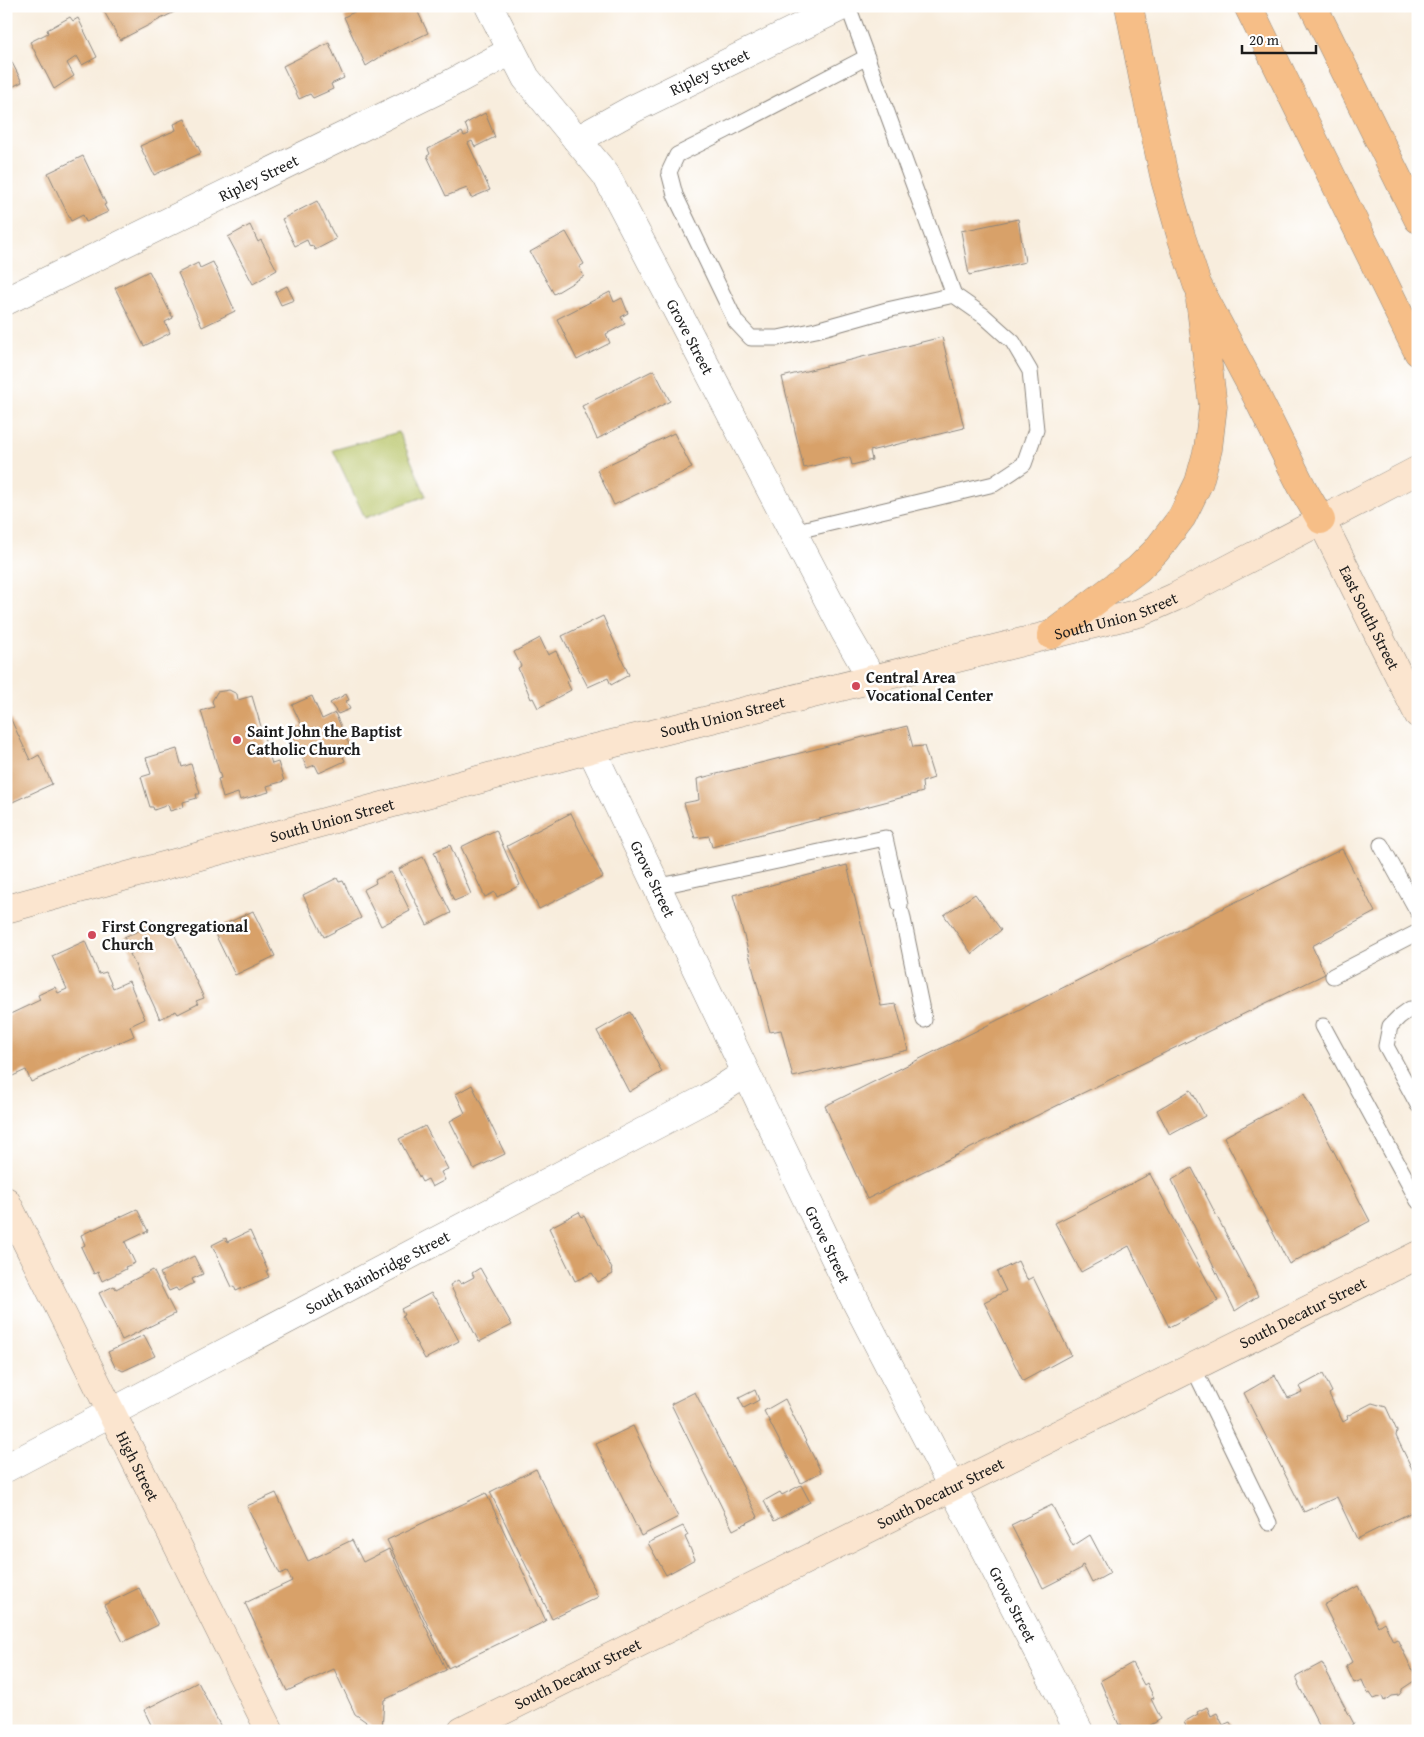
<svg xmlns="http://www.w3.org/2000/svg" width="1424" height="1737" font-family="'Gentium Book Plus',serif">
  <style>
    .green { fill: #b5c264; stroke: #686f40 }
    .building { fill: #d8a169 }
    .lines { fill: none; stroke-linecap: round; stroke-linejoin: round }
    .service-casing { stroke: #8a847c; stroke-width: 17 }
    .minor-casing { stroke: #8a847c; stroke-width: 29 }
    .secondary-casing { stroke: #8a847c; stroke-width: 29 }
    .motorway-casing { stroke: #8a847c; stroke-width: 29 }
    .service { stroke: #fff; stroke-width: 15 }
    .minor { stroke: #fff; stroke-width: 28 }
    .secondary { stroke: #fbe5cf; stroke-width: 28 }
    .motorway { stroke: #f6be87; stroke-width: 28 }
    .poi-dot { fill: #d1495b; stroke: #fff; stroke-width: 2 }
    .labels { text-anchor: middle; stroke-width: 5; stroke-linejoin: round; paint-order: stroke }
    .street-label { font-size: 16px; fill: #1c1c1c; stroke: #fff }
    .poi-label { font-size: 16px; font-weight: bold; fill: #1c1c1c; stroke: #fff; text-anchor: start }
  </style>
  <rect width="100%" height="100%" fill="#fff"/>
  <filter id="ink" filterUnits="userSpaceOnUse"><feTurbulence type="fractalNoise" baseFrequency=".02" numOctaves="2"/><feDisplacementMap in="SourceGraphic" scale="10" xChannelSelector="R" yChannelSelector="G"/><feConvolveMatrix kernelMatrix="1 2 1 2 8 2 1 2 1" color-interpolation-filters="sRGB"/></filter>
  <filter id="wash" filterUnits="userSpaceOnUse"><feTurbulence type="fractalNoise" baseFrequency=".0096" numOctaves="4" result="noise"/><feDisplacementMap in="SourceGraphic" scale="20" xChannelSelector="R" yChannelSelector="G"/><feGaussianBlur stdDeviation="1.12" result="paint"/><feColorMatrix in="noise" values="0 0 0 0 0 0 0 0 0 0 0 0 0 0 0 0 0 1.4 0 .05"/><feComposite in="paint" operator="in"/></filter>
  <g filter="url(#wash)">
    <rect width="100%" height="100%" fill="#f8eddd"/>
    <path class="green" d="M399,432l27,64 -61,22 -32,-68z"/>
    <g id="blocks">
      <path class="building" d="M101,6h72l3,5 -56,29z
        M366,6h49l13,27 -40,19 -22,14 -22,-49z
        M70,17l3,4 5,-3 19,39 -15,8 -5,-9 -10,7 7,13 -20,13 -24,-47 18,-9 -1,-3z
        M329,43l15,35 -13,6 2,5 -20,9 -3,-4 -11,5 -16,-33z
        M6,51l16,31 -16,8z
        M485,113l10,24 -20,10 -3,-6 -4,2 22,47 -19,8 -4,-10 -21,8 -19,-40 3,-2 -2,-5 34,-17 2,4 5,-2 -4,-10z
        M185,119l16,34 -47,22 -14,-29 36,-16 -2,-6z
        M83,156l23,48 -2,1 4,7 -22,10 -3,-7 -12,6 -23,-48z
        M317,201l19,38 -21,11 -3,-5 -2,2 -3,-7 -12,6 -13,-27z
        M1018,219l7,43 -56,13 -8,-44z
        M250,225l8,17 3,-2 16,30 -24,14 -25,-47z
        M566,232l18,32 -5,3 5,9 -30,18 -24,-42z
        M213,262l22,49 -33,16 -24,-54 20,-10 2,5z
        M149,271l24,47 -8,4 5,11 -26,13 -29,-58z
        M287,286l7,14 -13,5 -6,-13z
        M610,292l4,10 8,-4 6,15 -7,4 4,7 -19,10 4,9 -33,17 -20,-41z
        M942,337l22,91 -94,23 2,9 -20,5 -2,-8 -46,11 -22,-91z
        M654,370l16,31 -73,38 -15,-33z
        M674,433l18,35 -78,37 -17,-35z
        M603,616l26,59 -18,10 -3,-7 -20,9 -26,-51z
        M540,638l8,17 8,-4 14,30 -3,1 4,8 -33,18 -5,-10 -2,1 -13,-31 3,-2 -7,-14z
        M229,690l8,4 1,6 14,-4 20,68 6,-2 6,19 -17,5 2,6 -29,8 -2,-7 -15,5 -5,-19 3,-1 -20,-67 13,-4 -2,-6 5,-9z
        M346,694l3,6 -3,1 4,8 -12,5 -8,-11z
        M312,696l10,23 13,-6 16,36 -9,5 3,7 -26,12 -4,-8 -8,3 -17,-36 12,-6 -10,-21z
        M6,709l24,51 9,-5 13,29 -46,21z
        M907,726l6,21 11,-1 10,32 -12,4 1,10 -211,55 -3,-11 -14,2 -11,-35 15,-3 -2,-21z
        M177,749l5,18 9,-3 9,30h-4l1,4 -14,4 1,5 -14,4 -2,-6 -14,5 -1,-3h-3l-9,-30 10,-3 -5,-16z
        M571,813l32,64 -64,32 -32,-63z
        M496,830l24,55 -23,12 -2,-5 -10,5 -24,-50z
        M450,845l21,49 -17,7 -20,-49z
        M1342,849l33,63 -63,34 13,28 -458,225 -42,-93z
        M423,857l28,56 -24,12 -28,-56z
        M847,865l34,141 15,-2 12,46 -115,27 -12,-47 -11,2 -37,-137z
        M391,872l19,39 -29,15 -18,-36 13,-7 -1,-3z
        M337,878l2,4 4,-1 18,37 -37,19 -21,-42z
        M975,894l26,36 -29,24 -28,-39z
        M253,911l22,45 -40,19 -22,-45z
        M152,925l3,7 15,-7 34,73 -8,3 2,3 -20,10 -2,-3 -16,8 -30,-65 2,-1 -8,-16z
        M85,941l14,33 7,-2 7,16 16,-7 16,38 -15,7 4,10 -103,46 -5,-12 -20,9v-63l34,-16 -2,-5 17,-8 3,6 9,-4 -15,-33z
        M630,1012l32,60 -33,20 -32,-61z
        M472,1085l33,69 -31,15 -24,-48 15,-8 -9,-19z
        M1191,1090l14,26 -35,19 -13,-25z
        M1304,1094l66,127 -81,43 -65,-127z
        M425,1126l23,43 -7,3 4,8 -13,7 -4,-8 -6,3 -23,-43z
        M1192,1168l66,128 -23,15 -63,-131z
        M1150,1174l68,127 -49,26 -40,-81 -48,26 -26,-49z
        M137,1209l11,22 -23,11 10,21 -10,4 1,2 -24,12 -4,-9 -4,2 -13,-27 4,-2 -4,-10z
        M579,1212l3,5 2,-1 28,53 -1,1 2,4 -15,8 -6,-9 -17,8 -26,-53z
        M250,1231l18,40h-2l3,6 -33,14 -2,-5 -2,1 -20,-42 14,-7 1,4z
        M194,1256l9,18 -11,5 2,4 -16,8 -2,-3 -7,3 -9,-18z
        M1018,1261l9,19 6,-3 38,78 -48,26 -39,-79 22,-11 -9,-19z
        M480,1268l32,57 -33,17 -29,-57 8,-5 3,4 13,-7 -2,-4z
        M153,1270l22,44 -53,26 -23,-47 15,-7 2,3z
        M431,1293l4,6 1,-1 23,43 -34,18 -23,-43 2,-1 -3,-6z
        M144,1335l11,21 -32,15 -8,-4 -7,-15z
        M1323,1374l9,18 -3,2 14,28 5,-3 -1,-3 25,-13 14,4 11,24 -1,5 22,45v28l-61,30 -20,-42 -33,15 -60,-119 31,-18 13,23 14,-6 -3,-5z
        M755,1390l4,10 -15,8 -5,-10z
        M695,1392l63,125 -25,13 -62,-126z
        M785,1399l36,73 -20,11 -37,-72z
        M633,1426l45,91 -37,19 -45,-92z
        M536,1469l62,128 -46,22 -62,-127z
        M801,1485l9,17 -36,19 -10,-20 16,-9 2,3z
        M276,1493l32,68 44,-21 11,22 26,-13 57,121 -62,30 -2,30 -3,1 -24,-17 -21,-45 -47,22 -42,-88 47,-22 -5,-10 -7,3 -33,-68z
        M486,1493l60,128 -98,47 -61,-128z
        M1052,1505l21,41 17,-11 20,38 -18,10 -9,-18 -2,1 1,2 -39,20 -32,-63z
        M683,1526l5,9 -3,2 10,22 -29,16 -18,-32z
        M1358,1586l20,40 6,-4 9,19 4,-2 20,40 -15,10v2l-3,4 -8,1 -7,5 -2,-5 -8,3 -4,-6 -2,1 -6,-14 -8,3 -8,-17 6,-4 -28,-57z
        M139,1588l19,37 -35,17 -19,-37z
        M1132,1663l12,22 3,-2 7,15 -3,1 10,20 -21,12h-15l-4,-7 -2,1 -19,-44z
        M1322,1663l32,61 -2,1 2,6h-32l-24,-47 1,-1 -3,-6z
        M198,1682l25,49h-69l-10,-21z
        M1207,1707l4,9 6,-3 6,12 7,-3 5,9h-47l-4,-9 14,-8 -1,-2z"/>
    </g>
  </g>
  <g filter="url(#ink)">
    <use href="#blocks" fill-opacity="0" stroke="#8a847c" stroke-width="1"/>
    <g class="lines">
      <defs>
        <path id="service" d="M848,6l106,289 -67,15 -71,20 -38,8h-27l-15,-16 -61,-127 -6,-23 8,-17 48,-24 142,-74
          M793,532l201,-48 30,-20 12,-34 -6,-59 -17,-29 -29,-26 -30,-21
          M1381,845l37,67
          M656,887l229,-49 15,67
          M902,914l22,106
          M1333,976l85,-44
          M1418,1009h-8l-11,8 -9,9 -4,20 32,59
          M1323,1026l95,175
          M1193,1367l76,156"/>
        <g id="minor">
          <path id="s1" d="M489,6l37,72 80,97 239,457 27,47"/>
          <path id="s2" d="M577,140l56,-31 210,-103"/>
          <path id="s3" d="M6,301l440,-215 65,-35"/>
          <path id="s4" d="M591,749l262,547 226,435"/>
          <path id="s5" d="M6,1468l701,-370 39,-25"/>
        </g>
        <g id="secondary">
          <path id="s6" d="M1321,520l97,194"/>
          <path id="s7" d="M6,909l585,-160 548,-136 36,-16 243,-127"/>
          <path id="s8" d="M6,1201l264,530"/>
          <path id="s9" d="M462,1731l956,-476"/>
        </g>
        <path id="motorway" d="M1129,6l16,82 20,92 16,56 16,48 57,107 49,98 18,31
          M1248,6l170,346
          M1313,6l105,213
          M1051,635l87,-66 18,-18 26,-34 17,-35 9,-33 5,-43 -13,-105"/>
      </defs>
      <use href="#service" class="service-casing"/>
      <use href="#minor" class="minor-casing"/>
      <use href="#secondary" class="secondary-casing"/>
      <use href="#motorway" class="motorway-casing"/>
      <use href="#service" class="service"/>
      <use href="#minor" class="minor"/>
      <use href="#secondary" class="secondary"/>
      <use href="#motorway" class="motorway"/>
    </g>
  </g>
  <g class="poi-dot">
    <circle cx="856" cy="686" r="5"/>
    <circle cx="237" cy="740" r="5"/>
    <circle cx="92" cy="935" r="5"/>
  </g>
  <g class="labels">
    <g class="street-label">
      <text dy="6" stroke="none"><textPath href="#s2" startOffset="149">Ripley Street</textPath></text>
      <text dy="6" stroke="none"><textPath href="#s3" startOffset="281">Ripley Street</textPath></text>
      <text dy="6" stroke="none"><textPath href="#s1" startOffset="389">Grove Street</textPath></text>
      <text dy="6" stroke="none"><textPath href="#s7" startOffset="1148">South Union Street</textPath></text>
      <text dy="6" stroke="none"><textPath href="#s6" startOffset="109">East South Street</textPath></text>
      <text dy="6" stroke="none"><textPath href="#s7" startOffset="742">South Union Street</textPath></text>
      <text dy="6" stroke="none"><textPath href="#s7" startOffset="338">South Union Street</textPath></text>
      <text dy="6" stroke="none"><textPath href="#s4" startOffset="144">Grove Street</textPath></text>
      <text dy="6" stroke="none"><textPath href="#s4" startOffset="549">Grove Street</textPath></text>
      <text dy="6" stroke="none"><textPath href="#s5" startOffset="420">South Bainbridge Street</textPath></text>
      <text dy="6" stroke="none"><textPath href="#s9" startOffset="939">South Decatur Street</textPath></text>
      <text dy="6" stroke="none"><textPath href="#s8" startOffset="296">High Street</textPath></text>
      <text dy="6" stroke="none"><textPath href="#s9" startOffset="534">South Decatur Street</textPath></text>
      <text dy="6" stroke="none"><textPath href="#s4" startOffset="954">Grove Street</textPath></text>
      <text dy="6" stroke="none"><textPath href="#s9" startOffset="129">South Decatur Street</textPath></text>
    </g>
    <g class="poi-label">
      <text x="866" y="683">Central Area<tspan x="866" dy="18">Vocational Center</tspan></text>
      <text x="247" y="737">Saint John the Baptist<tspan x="247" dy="18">Catholic Church</tspan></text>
      <text x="102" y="932">First Congregational<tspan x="102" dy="18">Church</tspan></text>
    </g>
  </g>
  <rect width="1424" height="1737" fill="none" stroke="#fff" stroke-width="25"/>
  <path d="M1242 45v8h74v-8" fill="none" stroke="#1c1c1c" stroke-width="2.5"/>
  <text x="1249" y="45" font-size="15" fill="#1c1c1c" stroke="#ffffff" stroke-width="4" paint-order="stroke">20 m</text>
</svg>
